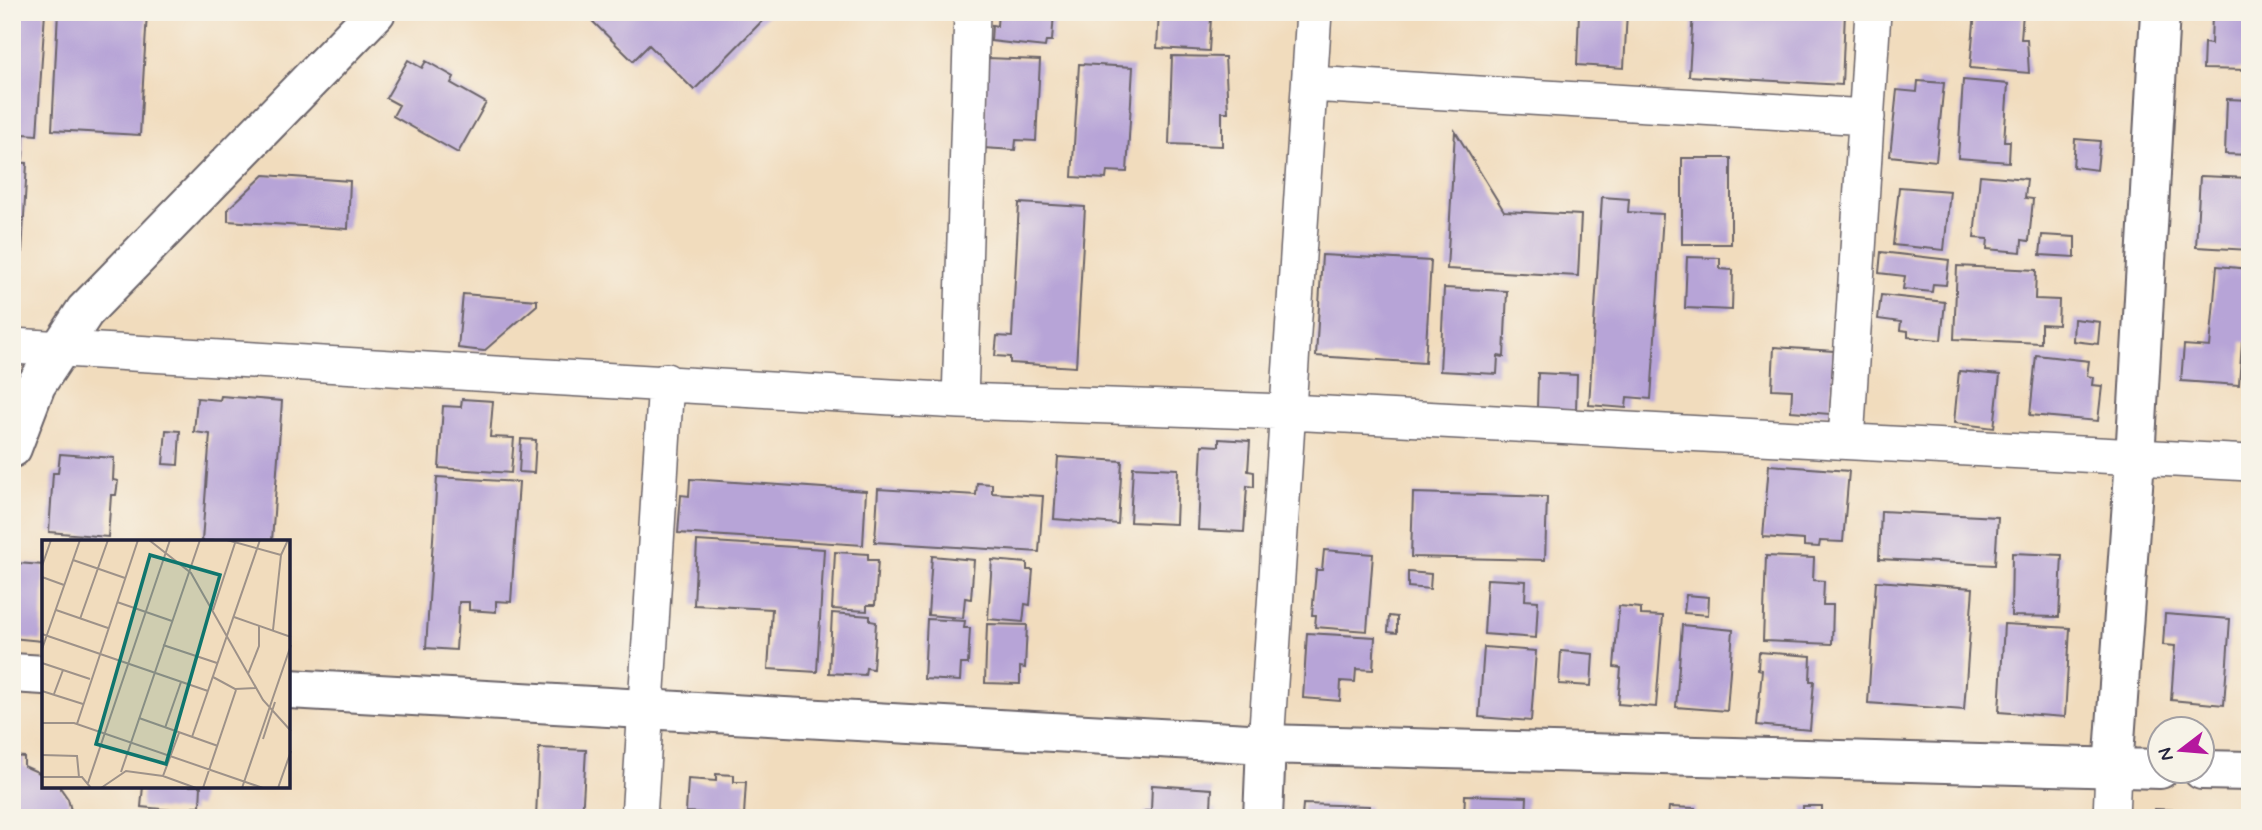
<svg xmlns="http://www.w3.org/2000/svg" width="2262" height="830" font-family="Mynerve,sans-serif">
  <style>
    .building { fill: #b7a4d7 }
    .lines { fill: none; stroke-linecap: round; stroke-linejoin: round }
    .street-casing { stroke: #6a6368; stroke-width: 38 }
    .secondary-casing { stroke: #6a6368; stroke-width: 42 }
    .street { stroke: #fff; stroke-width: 35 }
    .secondary { stroke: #fff; stroke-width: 38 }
    .inset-road { fill: none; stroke: #9e9289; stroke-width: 2 }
    .view { fill: #0f766e; fill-opacity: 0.15; stroke: #0f766e; stroke-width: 3.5 }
    .inset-edge { fill: none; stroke: #22223b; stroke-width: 3.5 }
  </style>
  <rect width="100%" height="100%" fill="#f7f3e8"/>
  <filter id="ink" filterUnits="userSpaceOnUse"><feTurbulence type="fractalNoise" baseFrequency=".0143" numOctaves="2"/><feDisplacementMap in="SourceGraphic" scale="14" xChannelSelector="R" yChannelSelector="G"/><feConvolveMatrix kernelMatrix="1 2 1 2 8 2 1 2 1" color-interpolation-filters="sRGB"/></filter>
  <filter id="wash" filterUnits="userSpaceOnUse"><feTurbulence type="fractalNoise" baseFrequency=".00686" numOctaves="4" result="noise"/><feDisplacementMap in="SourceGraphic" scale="28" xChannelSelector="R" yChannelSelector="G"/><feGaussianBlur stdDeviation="1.57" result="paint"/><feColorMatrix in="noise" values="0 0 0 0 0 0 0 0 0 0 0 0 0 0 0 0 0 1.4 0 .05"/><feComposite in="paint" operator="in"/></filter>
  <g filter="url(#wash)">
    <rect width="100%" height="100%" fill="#f1dcbd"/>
    <g id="blocks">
      <path class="building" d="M12,12h33l-8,123 -13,-1 -1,25 -11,-1z
        M58,12h89l-7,123 -88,-5z
        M583,12h188l-77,78 -45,-45 -16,16z
        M998,12h56l-2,29h-6l-1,6 -54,-6 1,-16 5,1z
        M1159,12h56v6h-4l-2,33 -52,-3z
        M1579,12h48l-3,56 -47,-3z
        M1693,12h152l-3,73 -153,-9z
        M1975,12h48l-2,27h6l2,34 -59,-5z
        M2212,15l38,2v53l-47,-1 1,-26 7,1z
        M1172,56l53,1 3,55h-6v34l-53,-2z
        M987,58l53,2 -4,81 -20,-1 -1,10 -32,-2z
        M408,60l14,8 4,-7 28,16 -3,6 35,20 -28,50 -65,-37 6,-11 -13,-7z
        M1079,64l54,3 -6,105 -20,-1 -1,8 -34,-2z
        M1963,80l45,4 -4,57h6l-1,21 -51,-4z
        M1918,81l26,2 -8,78 -46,-5 7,-66 20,2z
        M2227,99l23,1v55l-25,-1z
        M1455,131l49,80 77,4 -3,61 -131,-7z
        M2075,139l25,2 -3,29 -24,-3z
        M1682,158h49v86h-49z
        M12,162l15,1 -9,160h-6z
        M264,175l86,6 -2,48 -120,-8v-12z
        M1980,175l47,4 -2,19 8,1 -4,42 -7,-1 -1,12 -34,-3 1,-10 -14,-1z
        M2200,176l50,2v72l-54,-3z
        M1899,187l51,4 -6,59 -51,-5z
        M1602,197l27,2 -1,13 35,2 -12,185 -24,-2 -1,11 -37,-3z
        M1019,203l66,4 -9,160 -66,-4v-6l-15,-1 2,-20 15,1z
        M2042,235l33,2v20l-35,-2z
        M1881,252l68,8 -3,25 -13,-1 -1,8 -29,-3 2,-13 -26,-3z
        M1322,255l109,6 -6,102 -109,-7z
        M1687,257l33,1v11l13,1 -1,40 -47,-2z
        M1957,266l79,4 -1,29 24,1 -1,25 -17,-1v19l-87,-4z
        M2217,266l33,3v74l-8,-1 -3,43 -58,-4 3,-36 26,2z
        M1444,288l63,3 -3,66 -6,-1 -1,18 -57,-3z
        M463,294l74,6v5l-53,46 -26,-3z
        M1881,295l64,7 -4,38 -33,-3v-6l-8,-1 1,-8 -23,-3z
        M2074,319l26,3 -2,22 -25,-3z
        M1774,347l60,4 -4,63 -39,-3 1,-21 -20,-1z
        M2036,355l53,6 -2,15 6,1 -1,8 10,1 -4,35 -68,-6z
        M1959,371l41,4 -6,53 -40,-5z
        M1538,373l39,2 -1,36 -39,-2z
        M221,396l61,5 -10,140h-70l8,-107 -16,-2 3,-34 23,2z
        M462,399l31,2 -3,36 24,1 -3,35 -72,-5 4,-62 18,1z
        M166,430l14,1 -2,34 -15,-1z
        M521,439l15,1 -2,33 -15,-1z
        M1219,439l31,2 -2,30 6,1v15l-7,-1 -3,46 -46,-2 4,-85 17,1z
        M60,454l54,4 -1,22 5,1 -2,14h-5l-3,42 -59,-5 4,-59h5z
        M1058,457l64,4 -4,63 -64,-5z
        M1769,465l80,6 -6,71 -23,-1 -1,6 -15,-1v-6l-41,-3z
        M1133,467l45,2 -2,55 -46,-2z
        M437,477l82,5 -8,120 -15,-1v11l-27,-2v-8h-10l-3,48 -30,-2z
        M690,479l176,12 -3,54 -185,-12 3,-38 8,1z
        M977,483l15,1v9l51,3 -4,56 -164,-10 3,-53 98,6z
        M1413,493l134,4 -2,63 -134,-3z
        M1881,511l117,6 -3,48 -116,-6z
        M697,541l127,8 -7,123 -49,-3 4,-60 -78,-4z
        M1324,550l49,4 -6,77 -52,-4 1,-12h-4l4,-45h6z
        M835,552l33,2v6h10l-3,45h-8v6l-35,-2z
        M2012,553l50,2 -3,62 -48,-1z
        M932,556l42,4 -3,39 -6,-1 -2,20 -35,-3z
        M1766,556l48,2 -1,22 11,1 -1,24h10l-1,39 -69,-3z
        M992,560l35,3v7h6l-3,35 -5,-1 -2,18 -35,-3z
        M16,563l28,2 -3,76 -29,-3v-60z
        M1408,572l23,2 -1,15 -22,-2z
        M1487,579l39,2 -1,19 13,1 -2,37 -52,-4z
        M1876,581l97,7 -9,122 -96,-7z
        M1686,595l23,2 -1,18 -24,-2z
        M1619,606l22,2v7l22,1 -7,91 -38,-3 3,-36 -7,-1z
        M832,613l38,3v5l6,1 -3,47 -7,-1 -1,7 -36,-2z
        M2165,614l65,5 -6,86 -53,-5 4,-54 -12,-1z
        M1389,616l8,1v16l-9,-1z
        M927,619l38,2 -1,7h6l-2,36h-7l-1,17 -36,-2z
        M987,624l40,1 -2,43 -5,-1v17l-35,-1z
        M2004,624l66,4 -5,89 -66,-5z
        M1682,625l51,5 -6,81 -51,-4z
        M1307,633l68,4 -2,33 -17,-1 -1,13 -14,-1 -1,20 -37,-3z
        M1484,647l52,4 -5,70 -52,-4z
        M1561,651l32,3 -2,32 -32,-2z
        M1759,652l52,4 -1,25h4l-4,49 -53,-5 5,-55 -4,-1z
        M539,748l47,2 -4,68h-46z
        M12,756l12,1v9l20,9v11h15l9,13 5,19h-61z
        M716,774l18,1v7h12l-2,33 -58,-3 2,-33 28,2z
        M1152,785l60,4 -1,19 6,1 -1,9h-72l1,-7h6z
        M143,786h58l-1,20h-7l-1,6 -51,-5z
        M1465,795l62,2 -1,21h-62z
        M1303,804l66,2 -1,12h-66z
        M1803,806h19v7l28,2v3h-56v-5h9z
        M1669,807l26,1 -1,10h-26z
        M2155,809l25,1v8h-25z
        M2225,811l19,1 -1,6h-19z"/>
    </g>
  </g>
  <g filter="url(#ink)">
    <use href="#blocks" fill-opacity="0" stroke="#6a6368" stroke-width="2"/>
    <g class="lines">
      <defs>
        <path id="street" d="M1311,84l556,33
          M12,346l948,55 329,11 961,51
          M960,401l12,-389
          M1846,441l27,-429
          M1266,744l48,-732
          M639,818l27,-437
          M2111,818l2,-49"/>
        <path id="secondary" d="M12,448l24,-63 49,-74 291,-299
          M12,673l32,2
          M289,689l977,55 894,25
          M2113,769l22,-310 25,-447
          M2202,770l48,1
          M1263,818l3,-74"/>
      </defs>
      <use href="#street" class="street-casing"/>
      <use href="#secondary" class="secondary-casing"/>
      <use href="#street" class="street"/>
      <use href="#secondary" class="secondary"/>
    </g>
  </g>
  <g transform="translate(42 540)">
    <rect width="248" height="248" fill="#f1dcbd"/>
    <path class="inset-road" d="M107,0l42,33 72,127 28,31M185,0l54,15M31,20l52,18M0,26l9,-26M0,37l22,8M75,62l55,19M14,70l52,18M171,70l23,-70M192,77l57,20M38,79l28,-79M231,90l8,-75 7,-15M0,94l166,57M121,105l54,18M0,109l38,-109M0,123l48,16M206,134l11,-28v-20M171,137l22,12 21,-1M0,151l41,13M12,154l9,-24M97,178l79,28M0,183h32l189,65M35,184l61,-184M123,188l16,-46M150,197l68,-197M221,199l12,-37M0,215l35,1 2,21M79,232l79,-232M121,236l16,-43M0,237h40l9,11M46,243l82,-243M59,248l25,-17 37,5 33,12M161,248l33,-98M200,248l49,-143M236,248l13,-37"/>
    <path class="view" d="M108,15l70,20 -54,189 -70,-20z"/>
    <rect width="248" height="248" class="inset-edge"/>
  </g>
  <rect width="2262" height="830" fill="none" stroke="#f7f3e8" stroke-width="42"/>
  <g transform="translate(2181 750) rotate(254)"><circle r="33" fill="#f7f3e8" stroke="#a29fa3" stroke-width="2"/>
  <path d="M0-5L12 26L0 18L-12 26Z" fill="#b5179e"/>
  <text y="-10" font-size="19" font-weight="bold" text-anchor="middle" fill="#22223b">N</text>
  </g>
</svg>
